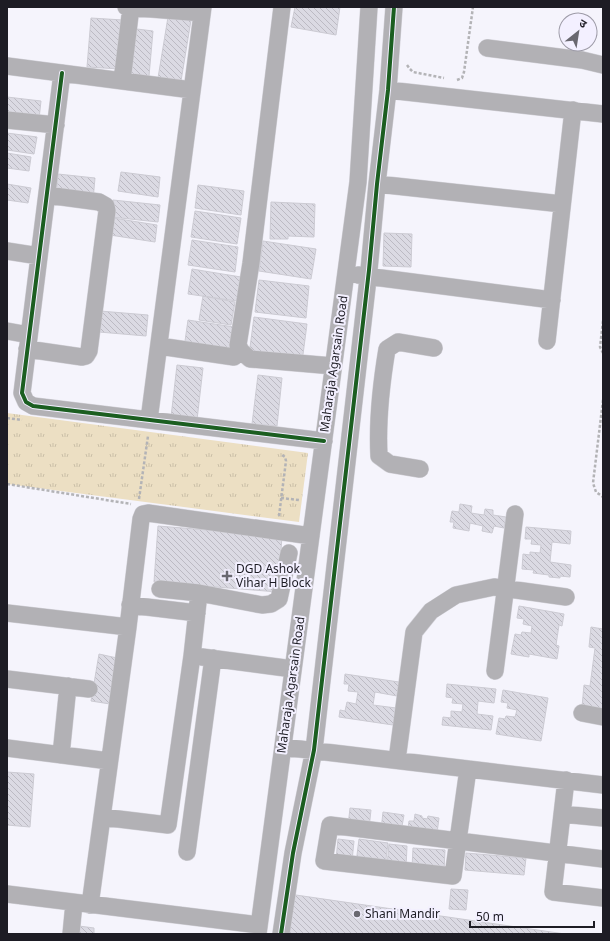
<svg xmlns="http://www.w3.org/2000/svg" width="610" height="941" font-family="'Noto Sans','Noto Sans Devanagari',sans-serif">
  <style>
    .park { fill: url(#park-tufts) }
    .building { fill: url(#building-back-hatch); stroke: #cccbd3 }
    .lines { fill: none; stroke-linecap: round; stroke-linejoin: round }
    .minor-casing { stroke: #d3d2d9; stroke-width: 18 }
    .path { stroke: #b3b3b6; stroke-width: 2.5; stroke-dasharray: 3 2; stroke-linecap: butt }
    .minor { stroke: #b2b1b5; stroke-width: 17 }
    .cycleway-casing { stroke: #f3f0ff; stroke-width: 6 }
    .cycleway { stroke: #1b5e20; stroke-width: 4 }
    .poi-dot { fill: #696870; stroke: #f3f0ff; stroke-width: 1.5 }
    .labels { text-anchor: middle; stroke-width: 4; stroke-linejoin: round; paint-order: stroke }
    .street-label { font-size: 12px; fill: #1d1c24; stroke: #f3f0ff }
    .poi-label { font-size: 12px; fill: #1d1c24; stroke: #f3f0ff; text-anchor: start }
  </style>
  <defs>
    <pattern id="park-tufts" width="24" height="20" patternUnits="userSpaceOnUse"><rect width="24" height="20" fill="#ecdfc3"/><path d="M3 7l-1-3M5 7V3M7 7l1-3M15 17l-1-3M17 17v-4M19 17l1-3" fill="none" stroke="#cabfa7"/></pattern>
    <pattern id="building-back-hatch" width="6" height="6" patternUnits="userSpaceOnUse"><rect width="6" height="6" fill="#dbdae3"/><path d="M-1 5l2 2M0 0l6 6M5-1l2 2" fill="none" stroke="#bcbac3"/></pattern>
  </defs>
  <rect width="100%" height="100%" fill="#f5f4fc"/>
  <path class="park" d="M7,413l301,40 -9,69 -292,-38z"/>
  <path class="building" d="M295,7h45l-4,28 -45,-8z
    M168,17l23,3 -10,61 -23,-3z
    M91,18l32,2 -3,49 -33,-2z
    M129,28l24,3 -4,45 -24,-2z
    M7,97l34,4 -2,18 -32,-4z
    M7,133l30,4 -3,17 -27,-4z
    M7,153l24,4 -2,14 -22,-3z
    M121,172l39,5 -2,20 -40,-6z
    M58,174l37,4 -2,22 -37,-5z
    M7,184l24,4 -3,15 -21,-3z
    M198,185l46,6 -3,24 -46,-7z
    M113,200l47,5 -2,17 -47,-5z
    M271,202l44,2 -1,33 -26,-1v3h-18z
    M195,211l46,7 -4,26 -46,-7z
    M113,218l44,7 -2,17 -45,-7z
    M384,233l28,1 -1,33 -28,-1z
    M192,240l46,7 -3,25 -47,-7z
    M263,241l53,8 -5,30 -52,-8z
    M192,269l49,8 -4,24 -49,-7z
    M259,280l50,6 -3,32 -51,-6z
    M203,296l32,6 -4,23 -32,-5z
    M100,311l48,4 -2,21 -47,-4z
    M254,317l53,7 -5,38 -53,-7z
    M188,320l46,7 -3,27 -47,-6z
    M177,365l26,3 -6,52 -26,-3z
    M258,375l24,3 -5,48 -25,-2z
    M460,504l12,2 -1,7 13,2 1,-6 8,1v5l13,2 -2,11 -10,-2 -2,7 -10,-2 1,-5 -13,-3 -1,8 -16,-3 1,-6h-4l2,-11 7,1z
    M158,526l124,10 -4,56 -124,-10z
    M526,527l45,4 -1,13 -18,-2 -2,20 21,3 -1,12 -10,-1v2l-11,-1v-2l-16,-2 1,-3 -12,-1 1,-15 7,1v-3l10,1 1,-8 -10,-1 1,-5h-7z
    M519,606l45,8 -2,12 -3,-1 -3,20 3,1 -2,13 -28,-5v3l-18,-3 4,-20 6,1 1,-3 9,1 1,-7 -9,-2 1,-5 -7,-1z
    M591,627l12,2v81l-21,-3 2,-22 6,1 5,-38 -6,-1z
    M99,654l18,4 -7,46 -19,-3z
    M345,674l54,8 -2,14 -22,-4 -2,13 23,3 -3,17 -54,-8 1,-7 5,1 2,-9 9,2 2,-12 -10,-1 1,-7h-5z
    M447,684l49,5 -2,14 -16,-2 -1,13 16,2 -2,14 -49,-5 1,-8 8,1v-7l11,1 1,-8 -11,-1 1,-5 -7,-1z
    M503,690l45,8 -7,43 -45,-7 3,-16 6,1 1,-3 9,1 2,-7 -10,-2 1,-5 -7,-1z
    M7,772l27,2 -4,53 -23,-2z
    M350,808l21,2 -2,18 -21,-2z
    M383,812l21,3 -3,17 -20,-2z
    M415,814l7,2v2l5,1 1,-3 11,2 -2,15 -29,-4 1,-8h5z
    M338,839l16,2 -2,20 -16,-1z
    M359,839l29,4 -3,24 -29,-4z
    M389,844l18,2 -1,22 -19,-2z
    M413,848l32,2 -1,21 -32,-3z
    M466,853l60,5 -2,17 -59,-5z
    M451,889l17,1 -2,20 -17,-1z
    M289,894l276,40h-281z
    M79,926l15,2v6h-16z"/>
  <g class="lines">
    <defs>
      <path id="minor" d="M126,7l76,6
        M282,7l-31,256 -13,82 3,6 9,8 83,7
        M487,48l95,12 21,5
        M7,66l185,24
        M62,73l-40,320 4,9 7,4 291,35
        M122,81l9,-74
        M388,90l215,24
        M7,120l49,5
        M377,184l185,20
        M7,251l32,5
        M358,275l194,25
        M7,331l22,4
        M547,341l26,-231
        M159,346l75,11 7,-6
        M27,349l55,8 4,-1 3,-5 18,-140 -1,-5 -7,-4 -52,-7
        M149,420l54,-413
        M420,469l-30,-5 -11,-8c-2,-36 2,-71 8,-107l11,-7 36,6
        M160,589l39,4 63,12 9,-1 8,-5 10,-46
        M130,605l67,8
        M7,613l121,14
        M202,657l91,12
        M495,671l20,-157
        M7,679l82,10
        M582,713l21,4
        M283,747l320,38
        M7,748l102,13
        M61,755l7,-69
        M397,760l17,-128 17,-21 25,-16 38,-8 72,10
        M468,769l-15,107 -129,-15 6,-36c91,11 182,23 273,34
        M566,780l-13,112 50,6
        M562,814l41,4
        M102,817l66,8 24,-169 7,-63
        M187,852l26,-194
        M7,894l252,31
        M90,905l38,-278 13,-108 2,-5 5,-1 163,23
        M71,934l3,-31
        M258,934l100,-752 11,-175
        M281,934l12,-81 21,-103 55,-480 8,-86 11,-94 6,-83"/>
    </defs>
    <use href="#minor" class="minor-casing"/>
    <path class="path" d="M407,65l3,4 3,3 31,6
      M457,80l5,-2 2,-6 9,-65
      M603,321l-3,26 3,6
      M603,400l-10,83 3,9 7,5
      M7,418l15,2
      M7,484l124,20
      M281,498l18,2
      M139,499l9,-63
      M279,516l7,-55 -1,-4 -4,-3"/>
    <use href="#minor" class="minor"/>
    <defs>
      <path id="cycleway" d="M62,73l-40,320 4,9 7,4 291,35
        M281,934l12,-81 21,-103 55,-480 8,-86 11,-94 6,-83"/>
    </defs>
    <use href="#cycleway" class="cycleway-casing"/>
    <use href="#cycleway" class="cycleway"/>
  </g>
  <g class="poi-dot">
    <path d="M225 570h4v4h4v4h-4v4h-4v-4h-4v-4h4z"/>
    <circle cx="357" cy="914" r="4"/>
  </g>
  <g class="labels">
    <g class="street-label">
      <text transform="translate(334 364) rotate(-82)" y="4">Maharaja Agarsain Road</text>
      <text transform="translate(291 685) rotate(-82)" y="4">Maharaja Agarsain Road</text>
    </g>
    <g class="poi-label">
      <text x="236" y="573">DGD Ashok<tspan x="236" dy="14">Vihar H Block</tspan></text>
      <text x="365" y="918">Shani Mandir</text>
    </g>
  </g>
  <rect width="610" height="941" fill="none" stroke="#1d1c24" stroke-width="16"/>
  <g transform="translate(578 32) rotate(30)"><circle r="19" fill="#f3f0ff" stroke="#9d9ba7"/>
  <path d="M0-3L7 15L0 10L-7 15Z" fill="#696870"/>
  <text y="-6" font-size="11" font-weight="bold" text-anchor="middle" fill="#1d1c24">उ</text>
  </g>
  <path d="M470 921v6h124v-6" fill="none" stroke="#1d1c24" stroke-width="2"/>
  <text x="476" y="921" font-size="12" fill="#1d1c24" stroke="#f3f0ff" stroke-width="3" paint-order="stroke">50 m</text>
</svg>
